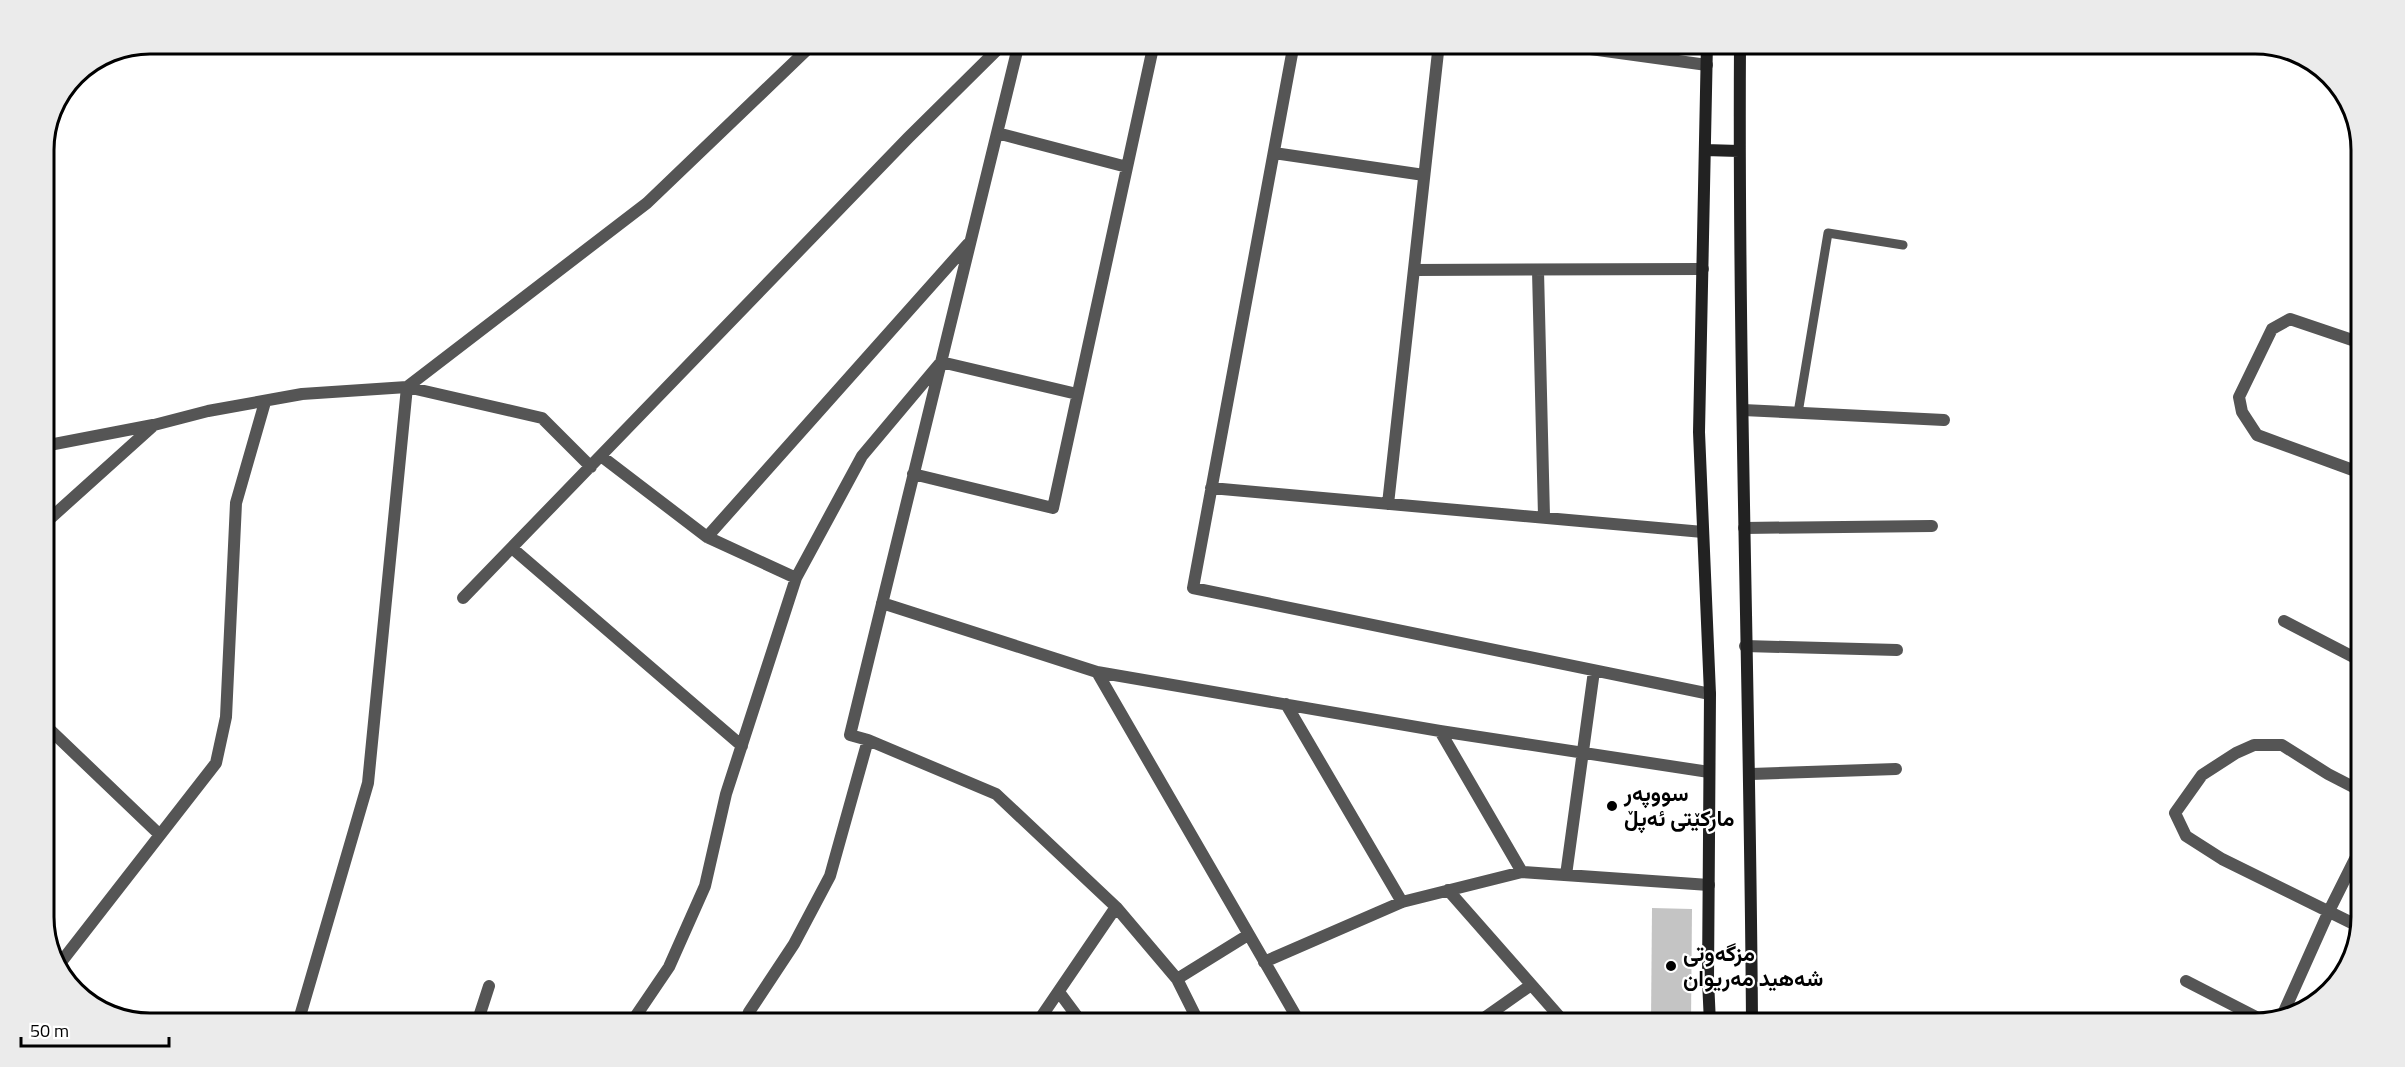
<svg xmlns="http://www.w3.org/2000/svg" width="2405" height="1067" font-family="'Titillium Web',Vazirmatn,sans-serif">
  <style>
    .building { fill: #c4c4c4 }
    .lines { fill: none; stroke-linecap: round; stroke-linejoin: round }
    .lane { stroke: #555; stroke-width: 9 }
    .street { stroke: #555; stroke-width: 12 }
    .secondary { stroke: #222; stroke-width: 12 }
    .poi-dot { fill: #000; stroke: #fff; stroke-width: 2 }
    .labels { text-anchor: middle; stroke-width: 4.5; stroke-linejoin: round; paint-order: stroke }
    .poi-label { font-size: 22px; font-weight: bold; fill: #000; stroke: #fff; text-anchor: start }
    .rim { fill: none; stroke: #000; stroke-width: 3 }
  </style>
  <rect width="100%" height="100%" fill="#fff"/>
  <path class="building" d="M1652,908l40,1 -1,114h-40z"/>
  <g class="lines">
    <path class="lane" d="M1798,413l30,-180 75,12"/>
    <path class="street" d="M1019,43l-169,692 18,5 128,54 120,113 61,72 22,44
      M1294,43l-101,545 517,106
      M1547,43l160,22
      M2329,79l17,19
      M997,133l130,34
      M1274,153l150,22
      M1414,270l289,-1
      M1538,271l6,245
      M2361,343l-71,-24 -18,10 -33,68 3,15 15,23 104,38
      M1743,410l201,10
      M44,446l109,-21
      M601,456l106,81 89,41
      M913,474l140,34 101,-465
      M1211,488l492,44
      M1388,504l51,-461
      M44,524l110,-99 54,-14 94,-17 105,-7 135,31 49,49
      M1744,528l188,-2
      M707,537l261,-293
      M512,548l230,198
      M463,598l445,-460 96,-95
      M882,603l215,69 343,59 269,41
      M2284,621l77,40
      M1745,646l152,4
      M1097,672l203,351
      M1286,704l116,198
      M44,724l116,111
      M1440,731l82,141
      M1751,774l145,-5
      M1566,875l28,-204
      M1448,890l117,133
      M2360,927l-138,-68 -36,-23 -11,-23 27,-38 34,-22 18,-8h28l46,29 33,17
      M1264,962l138,-60 120,-30 187,13
      M58,966l158,-203 10,-46 10,-214 29,-101
      M1177,979l71,-44
      M2186,981l78,40
      M1059,992l23,31
      M2282,1016l47,-105 32,-64
      M298,1023l70,-240 39,-396 240,-184 167,-160
      M477,1023l12,-37
      M631,1023l38,-56 36,-81 21,-92 70,-216 66,-122 79,-94 136,32
      M745,1023l4,-11 45,-68 36,-68 38,-136
      M1037,1023l79,-116
      M1477,1023l54,-38"/>
    <path class="secondary" d="M1707,43l-8,389 11,262 -2,286 2,43
      M1740,43c-2,327 10,654 12,980
      M1705,150l34,1"/>
  </g>
  <g class="poi-dot">
    <circle cx="1612" cy="806" r="6"/>
    <circle cx="1671" cy="966" r="6"/>
  </g>
  <g class="labels">
    <g class="poi-label">
      <text x="1624" y="801">سووپەر<tspan x="1624" dy="25">مارکێتی ئەپڵ</tspan></text>
      <text x="1683" y="961">مزگەوتی<tspan x="1683" dy="25">شەھید مەریوان</tspan></text>
    </g>
  </g>
  <path d="M0 0H2405V1067H0ZM150 54H2255A96 96 0 0 1 2351 150V917A96 96 0 0 1 2255 1013H150A96 96 0 0 1 54 917V150A96 96 0 0 1 150 54Z" fill="#ebebeb" fill-rule="evenodd"/>
  <path class="rim" d="M150 54H2255A96 96 0 0 1 2351 150V917A96 96 0 0 1 2255 1013H150A96 96 0 0 1 54 917V150A96 96 0 0 1 150 54Z"/>
  <path d="M21 1037v9h148v-9" fill="none" stroke="#000000" stroke-width="3"/>
  <text x="30" y="1037" font-size="18" fill="#000000" stroke="#ffffff" stroke-width="4.5" paint-order="stroke">50 m</text>
</svg>
